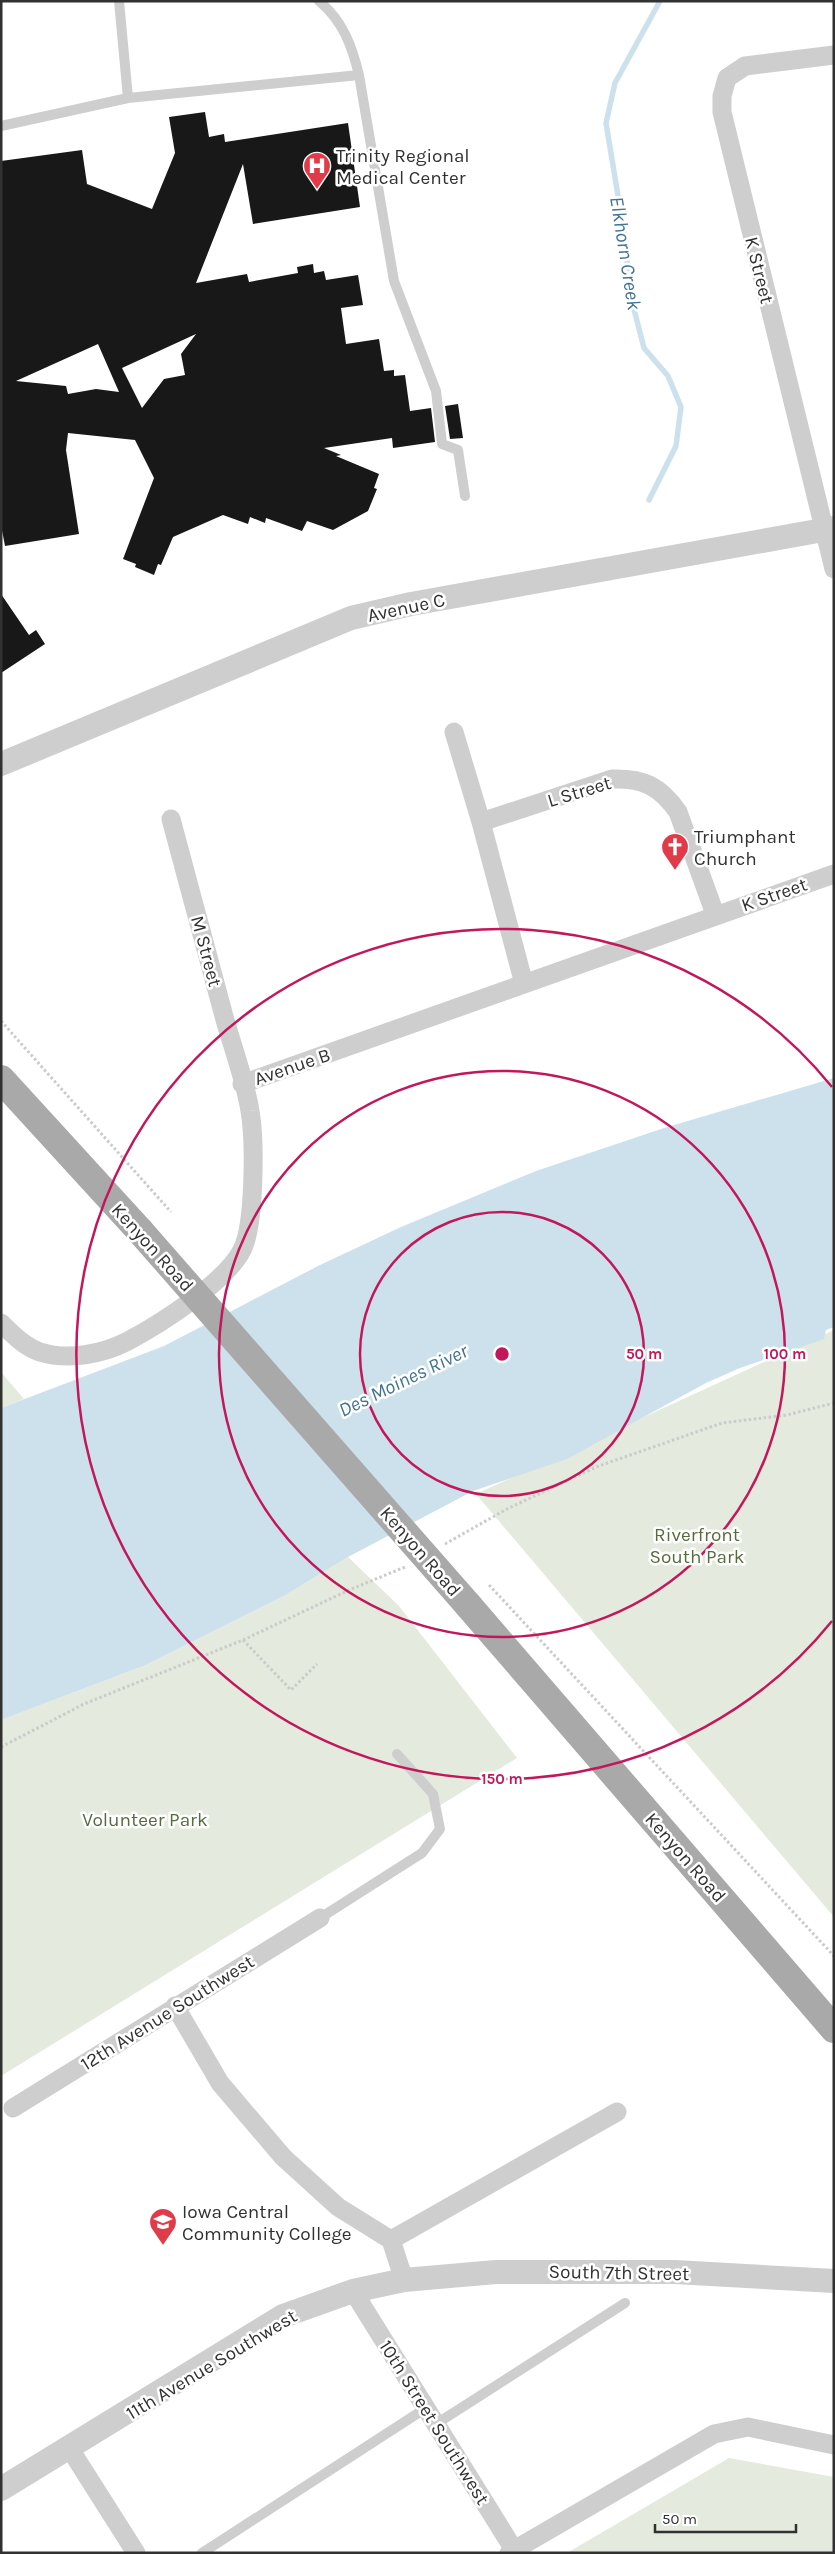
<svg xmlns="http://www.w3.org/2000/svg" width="835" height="2554" font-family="Karla,sans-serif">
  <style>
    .green { fill: #e4eadd }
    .water { fill: #cde1ec }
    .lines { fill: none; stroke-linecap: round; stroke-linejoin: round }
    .stream { stroke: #cde1ec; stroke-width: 5.5 }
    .building { fill: #181818; fill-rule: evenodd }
    .path { stroke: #cbcbcb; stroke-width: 3; stroke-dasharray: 2.5 2.5; stroke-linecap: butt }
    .service { stroke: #cecece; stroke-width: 10 }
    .minor { stroke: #cecece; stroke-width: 19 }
    .tertiary { stroke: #cecece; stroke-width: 24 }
    .primary { stroke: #a9a9a9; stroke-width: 28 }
    .primary-bridge { stroke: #a9a9a9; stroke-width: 28 }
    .ring { fill: none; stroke: #c2185b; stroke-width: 2.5 }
    .labels { text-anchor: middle; stroke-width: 5; stroke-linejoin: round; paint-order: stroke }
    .poi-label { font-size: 19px; fill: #313131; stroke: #fff; text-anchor: start }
    .street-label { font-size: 19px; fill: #313131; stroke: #fff }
    .park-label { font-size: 19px; fill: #556c3f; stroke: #fff }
    .water-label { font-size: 20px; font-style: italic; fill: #407392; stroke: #fff }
    .centre { fill: #c2185b; stroke: #fff; stroke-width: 2.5 }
    .ring-label { font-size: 15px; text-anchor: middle; font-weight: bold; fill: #c2185b; stroke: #fff; stroke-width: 5; stroke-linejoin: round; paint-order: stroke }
  </style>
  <rect width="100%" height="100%" fill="#fff"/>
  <path class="green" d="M834,1330v587l-358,-423z
    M1,1372l23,27 -23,9z
    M348,1557l51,49 118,152 -516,318v-356l145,-55 138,-69z
    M729,2458l105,19v76h-267z"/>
  <path class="water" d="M834,1078v249l-8,3 -2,9 -84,29 -34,15 -139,76 -94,32 -125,66 -64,39 -138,69 -145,55v-312l163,-62 156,-81 81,-38 135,-56 128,-43z"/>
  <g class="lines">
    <path class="stream" d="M649,500l27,-54 5,-39 -13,-31 -24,-28 -14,-54 -5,-56 -19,-115 9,-40 45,-82"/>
  </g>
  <path class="building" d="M205,112l4,25 15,-3 1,8 123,-19 12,84 -107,17 -10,-60 -47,119 51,-9 2,8 49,-9 -1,-6 16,-3 1,9 10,-2 2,9 32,-5 5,30 -22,3 5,36 33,-5 5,32 10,-1v6l11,-1 5,36 21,-3 4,34 -42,6 -1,-10 -68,10 17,7 -5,1 43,18 -5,14 3,1 -9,22 -35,19 -26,-9 -5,10 -36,-13 -1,5 -15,-6 -2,7 -25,-9 -50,22 -12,28 -3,-1 -4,11 -19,-8 1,-3 -13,-5 31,-81 -19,-38 -67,-7 -2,17 13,84 -74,12 -4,-21v-364l81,-11 5,34 65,25 23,-56 -6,-36zM196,334l-15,20 4,21 -21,4 -22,29 -20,-40zM98,344l21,48 -23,-3 -28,5 -2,-8 -50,-5z
    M458,404l5,34 -13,1 -5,-33z
    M1,594l28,41 7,-5 9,14 -44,29z"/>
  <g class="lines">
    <path class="path" d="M1,1021l170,191
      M445,1544l62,-35 89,-42 126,-44 65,-8 47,-12
      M489,1585l345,371
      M243,1640l48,50 26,-26
      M1,1747l83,-43 159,-64 106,-50 56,-23"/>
    <path class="service" d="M119,1l9,97
      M319,1c24,20 33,45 40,74l35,206 42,110 6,53 16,6 7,46
      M1,126l127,-28 231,-23
      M320,1918l102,-65 18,-24 -7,-35 -36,-40
      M436,2424l189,-121
      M202,2553l224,-145"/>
    <path class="minor" d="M834,55l-89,11 -18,12 -5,18v16l112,457
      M454,732l27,90 43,162
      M481,822l131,-43c31,-1 48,7 66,33l37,102
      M242,1084l592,-210
      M1,1323c11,11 24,24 39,29 28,9 63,2 88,-11 32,-17 98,-59 114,-91 13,-25 13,-110 8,-139 -4,-27 -17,-63 -25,-91 -18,-67 -36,-134 -54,-201
      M175,2006l45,77 63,74 55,50 53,33
      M13,2108l307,-190
      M391,2240l226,-128
      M391,2240l13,40
      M353,2291l163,262
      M70,2449l66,104
      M509,2553l205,-119 34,-7 86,18"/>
    <path class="tertiary" d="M1,764l350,-146 60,-14 423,-76
      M1,2489l282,-173 70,-25 51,-11 92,-8h179l159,9"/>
    <path class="primary" d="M1,1079l139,152
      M468,1605l366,424"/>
    <path class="primary-bridge" d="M140,1231l328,374"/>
  </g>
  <g class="ring">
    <circle cx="502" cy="1354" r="142"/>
    <circle cx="502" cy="1354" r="283"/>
    <path d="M832 1621A425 425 0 1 1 832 1087"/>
  </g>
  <defs>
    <symbol id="hospital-pin" viewBox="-11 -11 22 30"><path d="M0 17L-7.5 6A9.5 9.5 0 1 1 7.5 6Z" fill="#e13b49" stroke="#fff"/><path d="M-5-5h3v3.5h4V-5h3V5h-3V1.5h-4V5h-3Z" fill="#fff"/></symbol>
    <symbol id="church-pin" viewBox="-11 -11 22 30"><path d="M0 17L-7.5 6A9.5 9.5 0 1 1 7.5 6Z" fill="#e13b49" stroke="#fff"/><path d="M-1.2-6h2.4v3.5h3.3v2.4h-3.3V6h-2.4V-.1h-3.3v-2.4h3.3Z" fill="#fff"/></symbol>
    <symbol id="university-pin" viewBox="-11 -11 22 30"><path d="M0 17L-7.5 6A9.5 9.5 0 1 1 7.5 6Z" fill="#e13b49" stroke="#fff"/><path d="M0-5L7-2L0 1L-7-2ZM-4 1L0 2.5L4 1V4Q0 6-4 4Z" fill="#fff"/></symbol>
  </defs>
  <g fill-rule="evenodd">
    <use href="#hospital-pin" x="301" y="150" width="32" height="43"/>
    <use href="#church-pin" x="659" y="831" width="32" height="43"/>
    <use href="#university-pin" x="147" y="2206" width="32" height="43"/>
  </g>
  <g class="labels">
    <g class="poi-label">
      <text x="336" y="162">Trinity Regional<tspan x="336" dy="22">Medical Center</tspan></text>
      <text x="694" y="843">Triumphant<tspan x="694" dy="22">Church</tspan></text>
      <text x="182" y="2218">Iowa Central<tspan x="182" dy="22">Community College</tspan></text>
    </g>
    <g class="street-label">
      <text transform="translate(760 270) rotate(76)" y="7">K Street</text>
      <text transform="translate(406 607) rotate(-12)" y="7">Avenue C</text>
      <text transform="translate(579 791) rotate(-17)" y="7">L Street</text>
      <text transform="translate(774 894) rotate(-19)" y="7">K Street</text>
      <text transform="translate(207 951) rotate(75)" y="7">M Street</text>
      <text transform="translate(292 1066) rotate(-19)" y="7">Avenue B</text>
      <text transform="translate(153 1247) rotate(48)" y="7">Kenyon Road</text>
      <text transform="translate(421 1551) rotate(49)" y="7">Kenyon Road</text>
      <text transform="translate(686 1857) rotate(49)" y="7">Kenyon Road</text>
      <text transform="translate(167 2012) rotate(-32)" y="7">12th Avenue Southwest</text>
      <text transform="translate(619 2272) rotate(1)" y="7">South 7th Street</text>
      <text transform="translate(211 2364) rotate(-31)" y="7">11th Avenue Southwest</text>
      <text transform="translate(435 2422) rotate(58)" y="7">10th Street Southwest</text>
    </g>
    <g class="park-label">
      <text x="697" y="1541">Riverfront<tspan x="697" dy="22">South Park</tspan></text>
      <text x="145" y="1826">Volunteer Park</text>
    </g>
    <g class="water-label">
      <text transform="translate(626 253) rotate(81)" y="7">Elkhorn Creek</text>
      <text transform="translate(403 1380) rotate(-26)" y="7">Des Moines River</text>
    </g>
  </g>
  <circle cx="502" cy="1354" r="8" class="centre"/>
  <g class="ring-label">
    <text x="644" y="1359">50 m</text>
    <text x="785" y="1359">100 m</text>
    <text x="502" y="1784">150 m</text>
  </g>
  <rect width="835" height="2554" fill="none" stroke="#313131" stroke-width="5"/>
  <path d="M655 2524v8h141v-8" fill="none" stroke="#313131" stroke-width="2.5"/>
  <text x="662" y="2524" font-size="15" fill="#313131" stroke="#ffffff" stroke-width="4" paint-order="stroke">50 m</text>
</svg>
